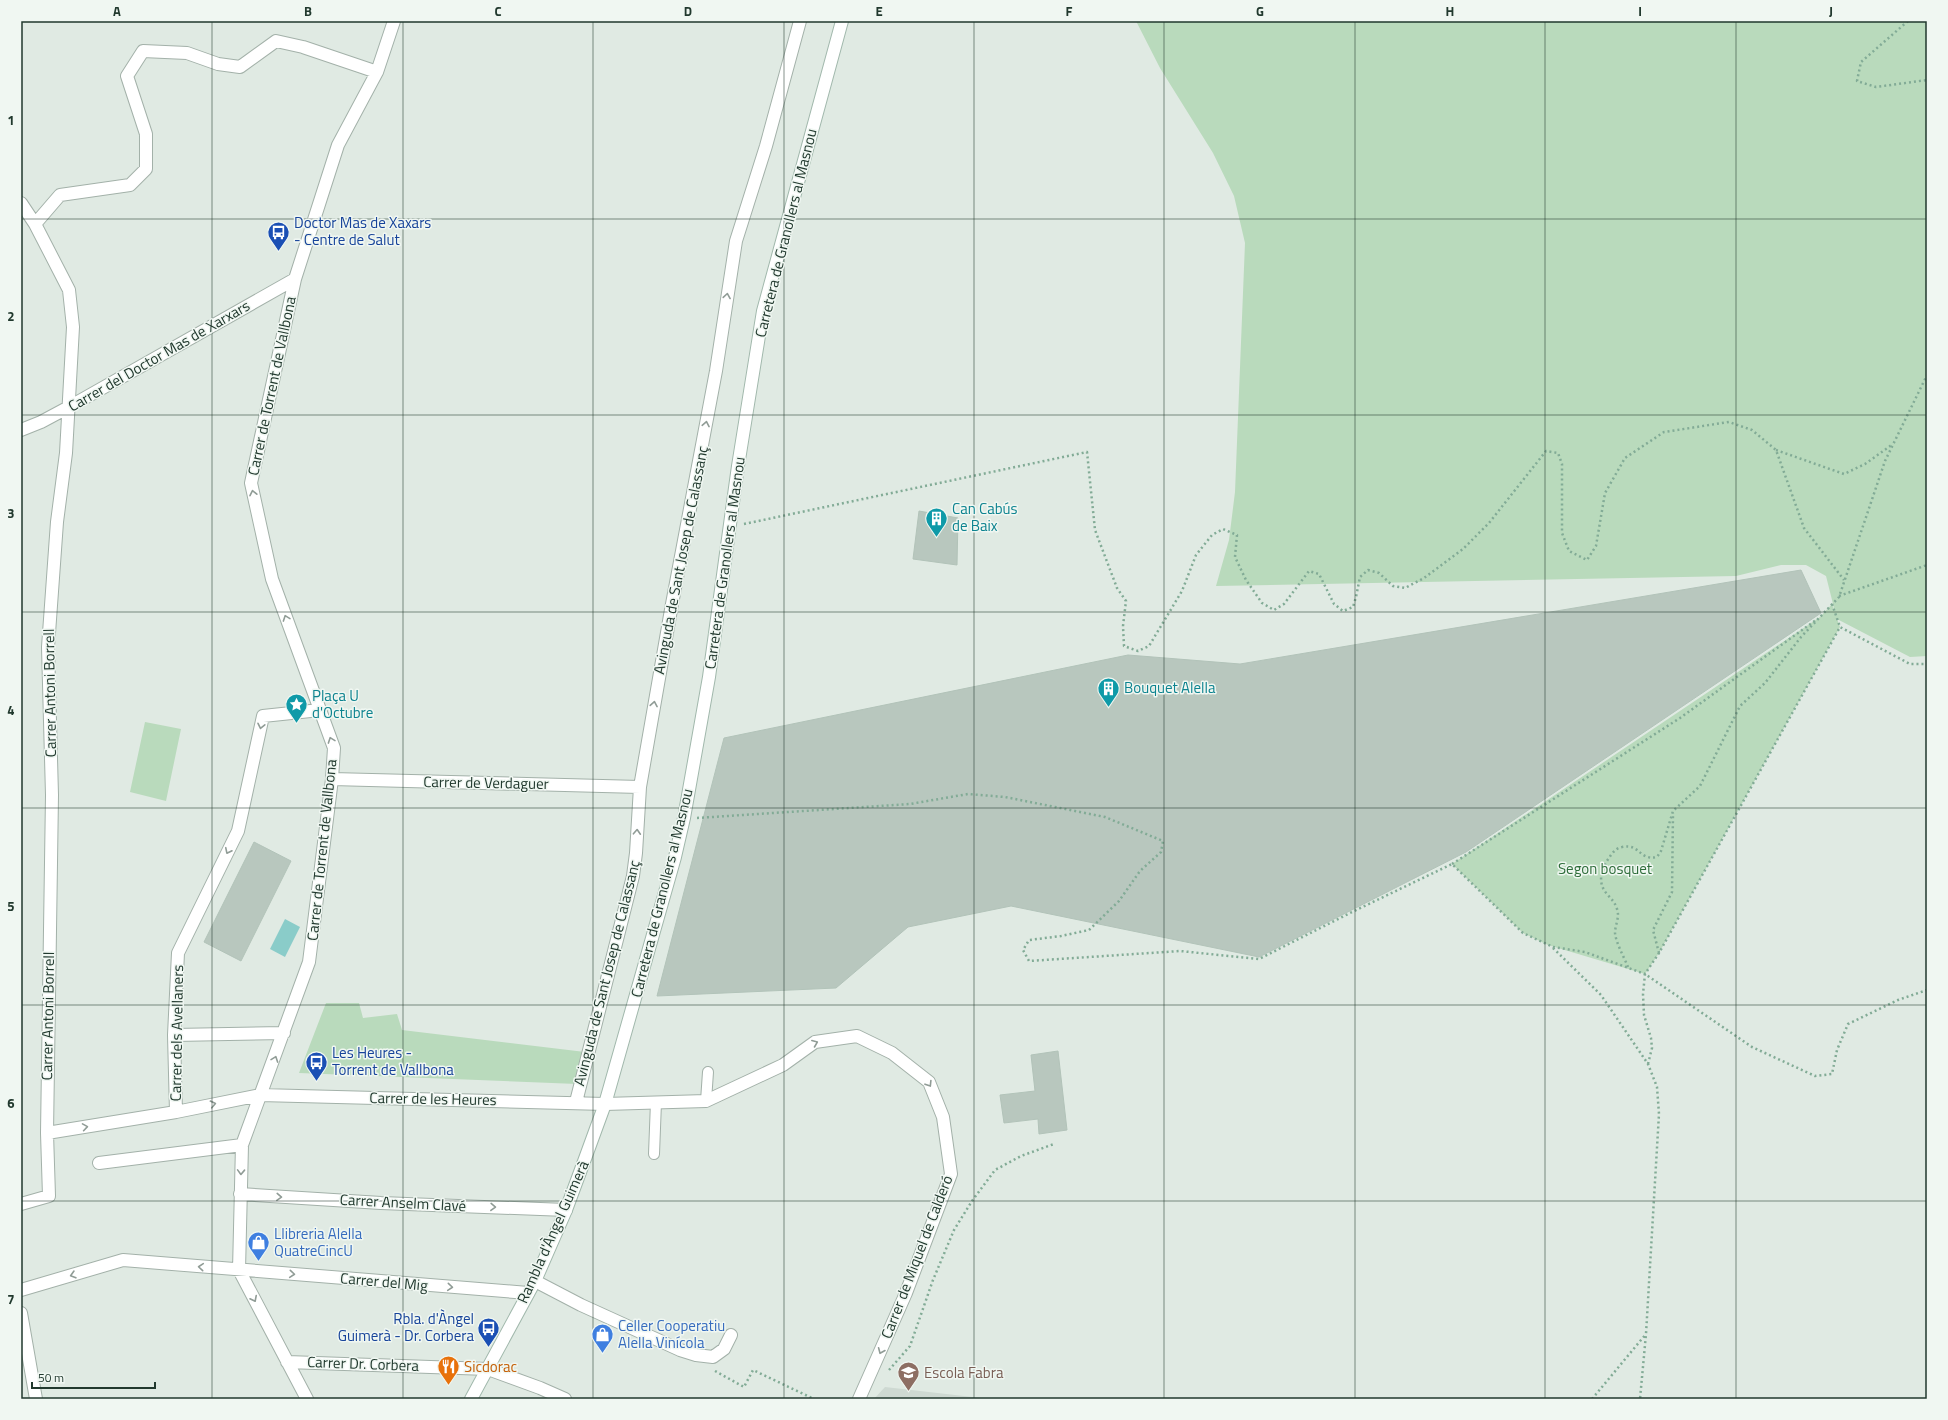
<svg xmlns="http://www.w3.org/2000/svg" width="1948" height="1420" font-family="'Titillium Web',sans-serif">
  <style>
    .built { fill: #ced9d2 }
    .green { fill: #b9dabc }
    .water { fill: #8accc9 }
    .building { fill: #b8c7be; stroke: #b2c3b9 }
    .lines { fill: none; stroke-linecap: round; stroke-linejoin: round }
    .lane-casing { stroke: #a3b1a9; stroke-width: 12 }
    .street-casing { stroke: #a3b1a9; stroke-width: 14 }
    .secondary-casing { stroke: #a1b8ac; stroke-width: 14 }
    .path { stroke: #82ab96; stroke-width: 2.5; stroke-dasharray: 2 3; stroke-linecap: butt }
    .lane { stroke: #fff; stroke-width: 10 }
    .street { stroke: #fff; stroke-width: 12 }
    .secondary { stroke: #fff; stroke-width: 12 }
    .oneway { stroke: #909c96 }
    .grid { fill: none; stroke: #21392e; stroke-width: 1; stroke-opacity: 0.55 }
    .labels { text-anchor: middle; stroke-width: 3; stroke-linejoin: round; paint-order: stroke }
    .transit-label { font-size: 15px; fill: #164399; stroke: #f0f7f2; text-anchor: start }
    .street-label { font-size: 15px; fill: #21392e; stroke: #f0f7f2 }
    .culture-label { font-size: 15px; fill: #0d838f; stroke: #f0f7f2; text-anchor: start }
    .park-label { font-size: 15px; fill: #2e6d3a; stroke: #f0f7f2 }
    .shop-label { font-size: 15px; fill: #366cbe; stroke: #f0f7f2; text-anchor: start }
    .food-label { font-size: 15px; fill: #c56008; stroke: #f0f7f2; text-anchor: start }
    .education-label { font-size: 15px; fill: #785e54; stroke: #f0f7f2; text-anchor: start }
    .neatline { fill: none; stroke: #21392e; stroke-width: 1.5 }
    .grid-label { font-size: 13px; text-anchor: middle; font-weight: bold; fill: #21392e }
  </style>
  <rect width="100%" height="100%" fill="#e0eae3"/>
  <path class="built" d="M885,1387l105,12h-116z"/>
  <path class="green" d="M1136,21h791v635l-17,1 -73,-38 3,8 -181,326 -14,21 -97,-29 -25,-12 -71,-69 368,-247 12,-13 3,8 -9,-36 -20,-11h-25l-45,11 -520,10 13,-46 6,-48 10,-249 -11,-47 -21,-43 -53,-85z
    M145,722l36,7 -15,72 -36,-9z
    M326,1003h33l4,15 34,-4 5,16 183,22 -8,32 -278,-11z"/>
  <path class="water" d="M285,919l15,8 -15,30 -15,-8z"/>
  <path class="building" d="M919,511l39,7 -1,47 -44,-6z
    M1801,570l20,43 -355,239 -207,105 -248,-51 -103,21 -72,61 -179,8 67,-258 404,-83 112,9z
    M254,842l37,19 -50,100 -37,-19z
    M1058,1051l9,79 -28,4 -1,-15 -34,4 -4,-28 35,-4 -4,-36z"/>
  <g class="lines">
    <defs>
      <path id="lane" d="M706,1101l2,-29
        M654,1154l2,-52"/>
      <path id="street" d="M21,203l14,21 34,66 4,37 -7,126 -9,69 -9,125 4,148 -5,338 2,63 -28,8
        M35,224l25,-29 70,-10 16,-16v-35l-19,-58 16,-25 44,2 31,11 22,3 36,-26 27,6 74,25
        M21,430l20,-8 28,-15 226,-128
        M332,779l308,8
        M174,1035l110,-2
        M576,1102l57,-226 3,-23 4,-66 32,-183 44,-233 20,-130 30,-95 34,-125
        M176,1112l-2,-77 4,-82 60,-122 25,-115 57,-6
        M47,1133l129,-21 84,-17 345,9 101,-3 77,-36 32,-23 42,-6 35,17 37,29 14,35 8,57 -45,119 -47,106
        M99,1163l143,-18
        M240,1194l141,9 185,7
        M535,1281l46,24 99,45 16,5 17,2 11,-8 7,-14
        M21,1290l102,-30 405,33
        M21,1313l15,86
        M287,1362l201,7 52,19 25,11
        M307,1399l-68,-129 3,-125 67,-183 23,-183 2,-31 -62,-169 -21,-96 44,-204 43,-134 39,-73 17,-51"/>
      <path id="secondary" d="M471,1399l64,-118 31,-71 20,-54 19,-52 70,-247 9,-39 25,-141 29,-211 25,-155 79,-290"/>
    </defs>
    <use href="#lane" class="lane-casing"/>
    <use href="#street" class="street-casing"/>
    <use href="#secondary" class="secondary-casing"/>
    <path class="path" d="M1908,21l-47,41 -4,19 19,6 51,-7
      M1776,450l68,24 21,-10 28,-20
      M744,524l343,-72 8,78 22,58 9,13 -3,25 1,20 14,5 11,-5 33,-55 14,-36 16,-20 11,-6 14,6 -2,22 11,23 16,23 12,7 10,-6 25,-33 10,3 15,30 9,7 10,-4 3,-10 4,-20 8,-7 11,3 14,13 12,2 19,-10 39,-29 26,-26 57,-72 12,2 4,11v69l7,18 18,9 9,-14 9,-53 20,-35 39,-26 65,-10 23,8 24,20 28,78 40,52
      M1839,596l88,-31
      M1832,604l8,23 70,37h17
      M697,818l213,-14 58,-10 37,3 100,20 58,24 -2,11 -21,19 -21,30 -30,29 -28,6 -32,4 -6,10 6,11 151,-10 79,8 91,-46 102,-49 71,69 30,14 32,5 60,22 14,-21 181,-326
      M1452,864l228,-146 136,-98
      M1553,948l48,47 47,69 9,23 2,27 -13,220 -6,65
      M1659,953l-6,-23 19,-38 1,-79
      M1628,967c-4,-10 -12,-24 -13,-34 0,-8 5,-16 2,-24 -2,-7 -6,-10 -10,-15 -10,-11 -6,-25 2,-36 3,-5 7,-10 13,-11 18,-4 17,14 35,10l4,-6 12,-40 27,-25 40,-80 25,-23 36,-46 38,-40 46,-136 42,-86
      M1648,1064l4,-16 -1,-10 -7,-23 -1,-21 2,-20 107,73 63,29 17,-2 5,-24 11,-26 50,-24 29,-10
      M889,1370l21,-24 23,-66 21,-50 18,-29 23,-31 26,-14 33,-12
      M715,1371l29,16 9,-17 61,29
      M1592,1399l54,-65"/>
    <use href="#lane" class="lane"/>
    <use href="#street" class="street"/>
    <use href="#secondary" class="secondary"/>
  </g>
  <defs><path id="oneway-chevron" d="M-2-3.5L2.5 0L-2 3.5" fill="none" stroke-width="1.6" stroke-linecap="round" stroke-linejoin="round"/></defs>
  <g class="oneway">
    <use href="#oneway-chevron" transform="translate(727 296) rotate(-81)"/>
    <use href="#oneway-chevron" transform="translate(706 424) rotate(-79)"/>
    <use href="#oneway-chevron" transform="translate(253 493) rotate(-102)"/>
    <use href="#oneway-chevron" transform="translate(286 618) rotate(-110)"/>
    <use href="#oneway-chevron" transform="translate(654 704) rotate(-80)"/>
    <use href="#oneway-chevron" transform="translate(261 726) rotate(102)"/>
    <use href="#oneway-chevron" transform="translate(331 740) rotate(-110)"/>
    <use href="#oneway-chevron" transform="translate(637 832) rotate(-87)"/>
    <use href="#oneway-chevron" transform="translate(228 851) rotate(116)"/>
    <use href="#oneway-chevron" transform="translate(815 1043) rotate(-22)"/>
    <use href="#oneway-chevron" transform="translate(275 1059) rotate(-70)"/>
    <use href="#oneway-chevron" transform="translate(929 1084) rotate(58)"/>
    <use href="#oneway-chevron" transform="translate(213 1104) rotate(-12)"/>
    <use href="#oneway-chevron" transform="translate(85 1127) rotate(-9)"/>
    <use href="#oneway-chevron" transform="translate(241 1172) rotate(92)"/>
    <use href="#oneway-chevron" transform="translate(279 1197) rotate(3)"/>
    <use href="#oneway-chevron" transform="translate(493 1207) rotate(2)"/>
    <use href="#oneway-chevron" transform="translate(201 1267) rotate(-175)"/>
    <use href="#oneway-chevron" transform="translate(292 1274) rotate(5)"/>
    <use href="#oneway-chevron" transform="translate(73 1275) rotate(164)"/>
    <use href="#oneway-chevron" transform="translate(450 1287) rotate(5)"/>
    <use href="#oneway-chevron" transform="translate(254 1299) rotate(63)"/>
    <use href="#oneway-chevron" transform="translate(881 1351) rotate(113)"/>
  </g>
  <path class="grid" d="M212,21v1378M403,21v1378M593,21v1378M784,21v1378M974,21v1378M1164,21v1378M1355,21v1378M1545,21v1378M1736,21v1378M21,219h1906M21,415h1906M21,612h1906M21,808h1906M21,1005h1906M21,1201h1906"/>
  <defs>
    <symbol id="bus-pin" viewBox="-11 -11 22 30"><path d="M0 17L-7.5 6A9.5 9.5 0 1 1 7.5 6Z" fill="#1a4fb4" stroke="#f0f7f2"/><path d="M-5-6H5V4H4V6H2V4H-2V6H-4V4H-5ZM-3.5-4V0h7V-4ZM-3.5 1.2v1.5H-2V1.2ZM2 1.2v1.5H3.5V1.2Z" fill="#fff"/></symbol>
    <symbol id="building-pin" viewBox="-11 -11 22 30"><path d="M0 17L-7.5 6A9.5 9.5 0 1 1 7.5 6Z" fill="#0f9aa8" stroke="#f0f7f2"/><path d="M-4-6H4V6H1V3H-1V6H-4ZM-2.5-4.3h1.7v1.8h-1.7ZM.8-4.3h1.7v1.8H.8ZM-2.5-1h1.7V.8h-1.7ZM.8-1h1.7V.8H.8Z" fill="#fff"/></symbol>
    <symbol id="sight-pin" viewBox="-11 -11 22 30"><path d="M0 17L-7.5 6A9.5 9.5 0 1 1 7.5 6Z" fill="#0f9aa8" stroke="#f0f7f2"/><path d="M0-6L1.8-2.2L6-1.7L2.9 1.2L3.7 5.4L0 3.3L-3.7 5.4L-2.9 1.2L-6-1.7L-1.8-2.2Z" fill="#fff"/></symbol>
    <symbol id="shop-pin" viewBox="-11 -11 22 30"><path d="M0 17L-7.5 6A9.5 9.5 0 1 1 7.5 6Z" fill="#3f7fe0" stroke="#f0f7f2"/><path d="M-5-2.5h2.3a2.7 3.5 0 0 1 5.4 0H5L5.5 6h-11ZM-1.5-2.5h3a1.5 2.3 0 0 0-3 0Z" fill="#fff"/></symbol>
    <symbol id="restaurant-pin" viewBox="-11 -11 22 30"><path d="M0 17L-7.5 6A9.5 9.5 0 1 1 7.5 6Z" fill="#e8710a" stroke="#f0f7f2"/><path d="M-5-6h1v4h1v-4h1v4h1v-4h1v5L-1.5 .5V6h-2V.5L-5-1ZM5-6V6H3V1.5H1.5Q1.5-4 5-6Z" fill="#fff"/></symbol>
    <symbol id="school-pin" viewBox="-11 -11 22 30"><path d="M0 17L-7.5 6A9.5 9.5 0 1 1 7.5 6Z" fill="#8d6e63" stroke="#f0f7f2"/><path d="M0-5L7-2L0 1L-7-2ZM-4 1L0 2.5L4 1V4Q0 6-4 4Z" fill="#fff"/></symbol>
  </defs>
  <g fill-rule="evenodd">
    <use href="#bus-pin" x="266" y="220" width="25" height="34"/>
    <use href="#building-pin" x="924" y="506" width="25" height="34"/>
    <use href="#building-pin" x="1096" y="676" width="25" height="34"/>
    <use href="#sight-pin" x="284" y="692" width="25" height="34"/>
    <use href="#bus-pin" x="304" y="1050" width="25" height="34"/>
    <use href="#shop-pin" x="246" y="1230" width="25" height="34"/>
    <use href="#bus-pin" x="476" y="1316" width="25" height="34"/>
    <use href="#shop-pin" x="590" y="1322" width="25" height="34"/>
    <use href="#restaurant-pin" x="436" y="1354" width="25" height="34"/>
    <use href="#school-pin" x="896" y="1360" width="25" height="34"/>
  </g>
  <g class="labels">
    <g class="transit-label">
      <text x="294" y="228">Doctor Mas de Xaxars<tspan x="294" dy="17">- Centre de Salut</tspan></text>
      <text x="332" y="1058">Les Heures -<tspan x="332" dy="17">Torrent de Vallbona</tspan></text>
      <text x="474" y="1324" text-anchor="end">Rbla. d'Àngel<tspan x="474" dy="17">Guimerà - Dr. Corbera</tspan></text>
    </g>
    <g class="street-label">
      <text transform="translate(786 233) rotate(-76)" y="5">Carretera de Granollers al Masnou</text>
      <text transform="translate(159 356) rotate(-30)" y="5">Carrer del Doctor Mas de Xarxars</text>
      <text transform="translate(272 386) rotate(-78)" y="5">Carrer de Torrent de Vallbona</text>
      <text transform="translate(681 560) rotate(-79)" y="5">Avinguda de Sant Josep de Calassanç</text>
      <text transform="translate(725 563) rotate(-82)" y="5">Carretera de Granollers al Masnou</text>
      <text transform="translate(50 693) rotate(-91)" y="5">Carrer Antoni Borrell</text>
      <text transform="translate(486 783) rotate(1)" y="5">Carrer de Verdaguer</text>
      <text transform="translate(322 850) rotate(-84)" y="5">Carrer de Torrent de Vallbona</text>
      <text transform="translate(662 893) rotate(-76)" y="5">Carretera de Granollers al Masnou</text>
      <text transform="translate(607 973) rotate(-76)" y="5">Avinguda de Sant Josep de Calassanç</text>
      <text transform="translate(48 1016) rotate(-89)" y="5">Carrer Antoni Borrell</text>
      <text transform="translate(177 1033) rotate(-89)" y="5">Carrer dels Avellaners</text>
      <text transform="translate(433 1099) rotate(1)" y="5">Carrer de les Heures</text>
      <text transform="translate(403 1203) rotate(3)" y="5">Carrer Anselm Clavé</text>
      <text transform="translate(553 1232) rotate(-66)" y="5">Rambla d'Àngel Guimerà</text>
      <text transform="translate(917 1257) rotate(-69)" y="5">Carrer de Miquel de Calderó</text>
      <text transform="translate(384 1282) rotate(5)" y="5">Carrer del Mig</text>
      <text transform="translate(363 1364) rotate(2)" y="5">Carrer Dr. Corbera</text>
    </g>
    <g class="culture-label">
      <text x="952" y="514">Can Cabús<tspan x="952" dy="17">de Baix</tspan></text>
      <text x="1124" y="693">Bouquet Alella</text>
      <text x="312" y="701">Plaça U<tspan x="312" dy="17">d'Octubre</tspan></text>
    </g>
    <g class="park-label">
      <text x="1605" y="874">Segon bosquet</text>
    </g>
    <g class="shop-label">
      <text x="274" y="1239">Llibreria Alella<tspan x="274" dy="17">QuatreCincU</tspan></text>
      <text x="618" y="1331">Celler Cooperatiu<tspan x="618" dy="17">Alella Vinícola</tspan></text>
    </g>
    <g class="food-label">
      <text x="464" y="1372">Sicdorac</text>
    </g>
    <g class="education-label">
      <text x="924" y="1378">Escola Fabra</text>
    </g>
  </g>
  <rect width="1948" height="1420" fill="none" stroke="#f0f7f2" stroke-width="44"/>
  <path d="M32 1382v6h123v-6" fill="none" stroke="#21392e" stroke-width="2"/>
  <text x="38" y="1382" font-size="12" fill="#21392e" stroke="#f0f7f2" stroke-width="3" paint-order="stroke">50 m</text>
  <rect x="22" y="22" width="1904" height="1376" class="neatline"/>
  <g class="grid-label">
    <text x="117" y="16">A</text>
    <text x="308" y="16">B</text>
    <text x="498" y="16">C</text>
    <text x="688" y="16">D</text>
    <text x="879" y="16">E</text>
    <text x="1069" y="16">F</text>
    <text x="1260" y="16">G</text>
    <text x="1450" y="16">H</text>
    <text x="1640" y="16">I</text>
    <text x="1831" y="16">J</text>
    <text x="11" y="125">1</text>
    <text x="11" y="321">2</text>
    <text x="11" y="518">3</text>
    <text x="11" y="715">4</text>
    <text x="11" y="911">5</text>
    <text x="11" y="1108">6</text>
    <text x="11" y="1304">7</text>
  </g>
</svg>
